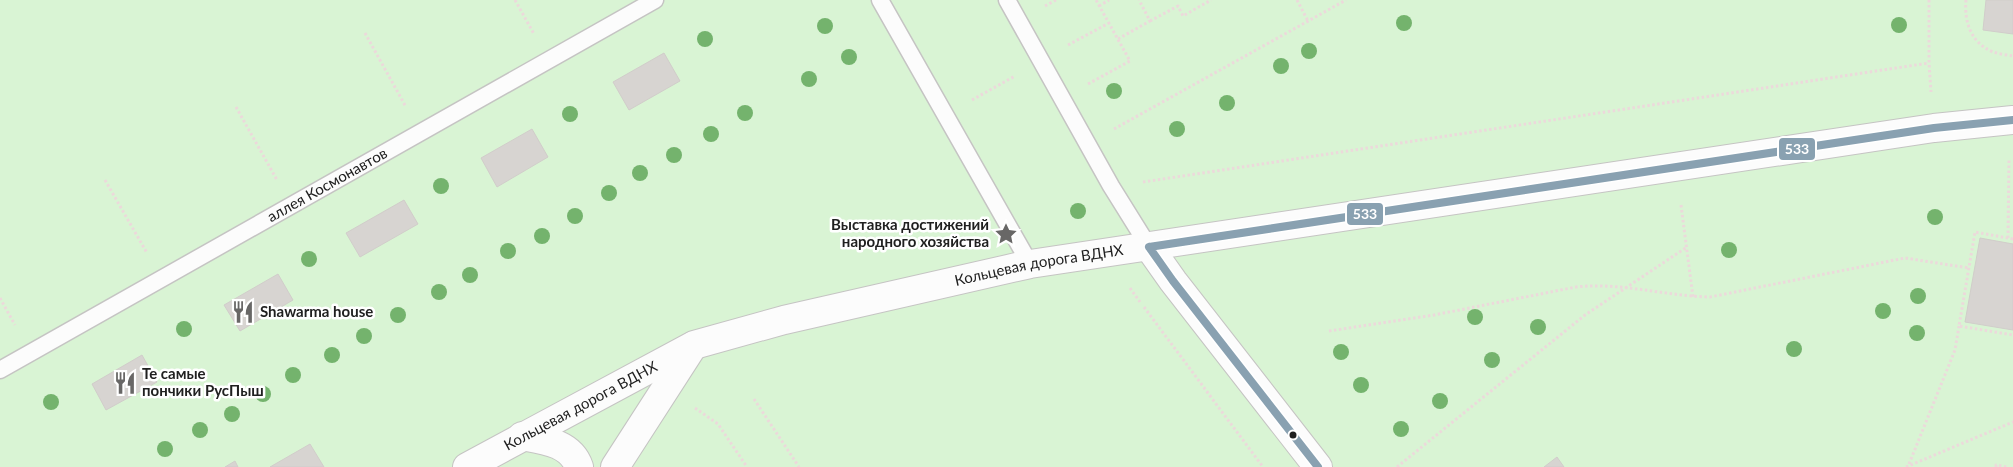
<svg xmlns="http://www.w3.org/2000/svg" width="2013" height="467" font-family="Lato,sans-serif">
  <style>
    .park { fill: #d9f4d4 }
    .building { fill: #d7d4d1; stroke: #d1cdca }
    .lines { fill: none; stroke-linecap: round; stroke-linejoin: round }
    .lane-casing { stroke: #c5c4c3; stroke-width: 19 }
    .street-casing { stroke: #c5c4c3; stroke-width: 30 }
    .path { stroke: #ecd9db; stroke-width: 3; stroke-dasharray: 2.5 2.5; stroke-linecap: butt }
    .lane { stroke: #fcfcfc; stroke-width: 16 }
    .street { stroke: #fcfcfc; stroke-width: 28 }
    .bus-1-casing { stroke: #fff; stroke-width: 11 }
    .bus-1 { stroke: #89a1b1; stroke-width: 8 }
    .tree { fill: #74b36d }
    .bus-dot { fill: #202020; stroke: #fff; stroke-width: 2 }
    .labels { text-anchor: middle; stroke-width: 5; stroke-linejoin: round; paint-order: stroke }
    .street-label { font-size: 15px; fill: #202020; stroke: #fff }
    .poi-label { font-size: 15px; font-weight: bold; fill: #202020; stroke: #fff; text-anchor: start }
    .line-badge { stroke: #fff; stroke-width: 2 }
    .badge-label { font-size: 14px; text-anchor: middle; font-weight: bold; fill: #fff }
  </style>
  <rect width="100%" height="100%" fill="#eeece9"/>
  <path class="park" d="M0,0h2013v467h-2013z"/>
  <path class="building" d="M1986,0h27v34l-30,-4z
    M664,53l16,28 -51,29 -16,-28z
    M532,129l16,28 -51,30 -16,-29z
    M404,200l14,24 -58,33 -14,-24z
    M1980,238l33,6v86l-48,-8z
    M278,274l15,26 -53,31 -16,-26z
    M142,355l15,27 -51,28 -14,-26z
    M310,444l14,23h-54z
    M1557,457l7,10h-20z
    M235,461l3,6h-13z"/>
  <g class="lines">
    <defs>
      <g id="lane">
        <path d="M880,0l150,264"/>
        <path d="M1007,0l104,186 38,61"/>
        <path id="s1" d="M0,370l655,-370"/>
      </g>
      <g id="street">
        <path d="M1149,247l24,34 145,186"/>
        <path d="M522,436c22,4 49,7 57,31"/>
        <path id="s2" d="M467,467l227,-122 90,-25 246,-56 904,-136 79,-8"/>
        <path d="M615,467l78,-121"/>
      </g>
    </defs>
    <use href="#lane" class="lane-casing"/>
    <use href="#street" class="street-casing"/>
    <path class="path" d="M515,0l19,34
      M1297,0l11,21
      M1929,0v63l2,29
      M1966,0c-2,22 5,43 27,52 6,2 14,3 20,4
      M1045,6l11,-6
      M1099,6l10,-6
      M1150,21l28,-15 5,10 28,-16
      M365,33l41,74
      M1118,39l32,-18 -11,-21
      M1068,45l41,-22
      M1088,84l42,-23 -34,-61
      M972,100l43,-24
      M236,107l41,73
      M1114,129l232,-129
      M105,180l42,73
      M1143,182l786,-119
      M1681,205l12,92
      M2008,238l1,-79
      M2013,239l-38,-7 -16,94 54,9
      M1130,288l10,14
      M0,298l15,27
      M1144,307l119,160
      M1329,331l105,-16 142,-28c46,-5 88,9 134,10l195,-39 64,10
      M754,399l45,68
      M695,408l23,16 29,43
      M1909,464l46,-114 4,-24
      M1397,467l188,-152 102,-68
      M1906,467l107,-45
      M1996,467v-2l11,2"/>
    <use href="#lane" class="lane"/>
    <use href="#street" class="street"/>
    <defs>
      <path id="bus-1" d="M1149,247l785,-119 79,-8
        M1149,247l24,34 145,186"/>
    </defs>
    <use href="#bus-1" class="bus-1-casing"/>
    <use href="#bus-1" class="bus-1"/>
  </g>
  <g class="tree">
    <circle cx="1404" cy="23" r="8"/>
    <circle cx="1899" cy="25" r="8"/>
    <circle cx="825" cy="26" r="8"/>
    <circle cx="705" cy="39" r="8"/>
    <circle cx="1309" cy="51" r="8"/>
    <circle cx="849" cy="57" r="8"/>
    <circle cx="1281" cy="66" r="8"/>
    <circle cx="809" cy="79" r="8"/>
    <circle cx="1114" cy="91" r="8"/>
    <circle cx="1227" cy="103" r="8"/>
    <circle cx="745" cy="113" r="8"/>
    <circle cx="570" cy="114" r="8"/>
    <circle cx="1177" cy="129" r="8"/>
    <circle cx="711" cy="134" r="8"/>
    <circle cx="674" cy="155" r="8"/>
    <circle cx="640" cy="173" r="8"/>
    <circle cx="441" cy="186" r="8"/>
    <circle cx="609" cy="193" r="8"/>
    <circle cx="1078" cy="211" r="8"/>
    <circle cx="575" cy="216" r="8"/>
    <circle cx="1935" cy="217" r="8"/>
    <circle cx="542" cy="236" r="8"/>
    <circle cx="1729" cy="250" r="8"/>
    <circle cx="508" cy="251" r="8"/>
    <circle cx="309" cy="259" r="8"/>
    <circle cx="470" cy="275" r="8"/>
    <circle cx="439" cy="292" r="8"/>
    <circle cx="1918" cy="296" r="8"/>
    <circle cx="1883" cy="311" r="8"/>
    <circle cx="398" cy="315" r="8"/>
    <circle cx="1475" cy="317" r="8"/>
    <circle cx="1538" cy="327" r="8"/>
    <circle cx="184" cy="329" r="8"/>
    <circle cx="1917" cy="333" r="8"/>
    <circle cx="364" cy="336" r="8"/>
    <circle cx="1794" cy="349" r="8"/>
    <circle cx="1341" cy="352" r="8"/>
    <circle cx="332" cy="355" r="8"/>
    <circle cx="1492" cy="360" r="8"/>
    <circle cx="293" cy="375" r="8"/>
    <circle cx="1361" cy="385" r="8"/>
    <circle cx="263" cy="394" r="8"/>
    <circle cx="1440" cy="401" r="8"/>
    <circle cx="51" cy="402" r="8"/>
    <circle cx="232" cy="414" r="8"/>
    <circle cx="1401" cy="429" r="8"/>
    <circle cx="200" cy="430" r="8"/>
    <circle cx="165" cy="449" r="8"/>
  </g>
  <defs>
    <symbol id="sight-bare" viewBox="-9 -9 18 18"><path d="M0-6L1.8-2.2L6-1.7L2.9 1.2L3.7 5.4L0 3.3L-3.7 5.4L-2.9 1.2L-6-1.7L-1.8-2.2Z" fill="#686766" stroke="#fff" stroke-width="2.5" paint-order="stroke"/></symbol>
    <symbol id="restaurant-bare" viewBox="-9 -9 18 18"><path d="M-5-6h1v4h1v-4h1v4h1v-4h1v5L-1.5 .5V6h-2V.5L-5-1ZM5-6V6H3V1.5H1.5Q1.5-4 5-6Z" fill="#686766" stroke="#fff" stroke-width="2.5" paint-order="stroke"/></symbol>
  </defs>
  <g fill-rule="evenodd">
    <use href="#sight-bare" x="990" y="218" width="32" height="32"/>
    <use href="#restaurant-bare" x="227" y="296" width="32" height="32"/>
    <use href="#restaurant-bare" x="109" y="367" width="32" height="32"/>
  </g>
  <circle class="bus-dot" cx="1293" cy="435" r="4.5"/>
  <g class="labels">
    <g class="street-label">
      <text dy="5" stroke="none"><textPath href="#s1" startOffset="376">аллея Космонавтов</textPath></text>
      <text dy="5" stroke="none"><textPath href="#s2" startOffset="612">Кольцевая дорога ВДНХ</textPath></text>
      <text dy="5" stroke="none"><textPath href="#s2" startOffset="129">Кольцевая дорога ВДНХ</textPath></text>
    </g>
    <g class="poi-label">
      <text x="989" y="230" text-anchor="end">Выставка достижений<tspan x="989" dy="17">народного хозяйства</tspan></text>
      <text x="260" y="317">Shawarma house</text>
      <text x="142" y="379">Те самые<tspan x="142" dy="17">пончики РусПыш</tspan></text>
    </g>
  </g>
  <g class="line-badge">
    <rect x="1778" y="137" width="38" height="24" rx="5" fill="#89a1b1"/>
    <rect x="1346" y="202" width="38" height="24" rx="5" fill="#89a1b1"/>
  </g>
  <g class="badge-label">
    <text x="1797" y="154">533</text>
    <text x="1365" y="219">533</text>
  </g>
</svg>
